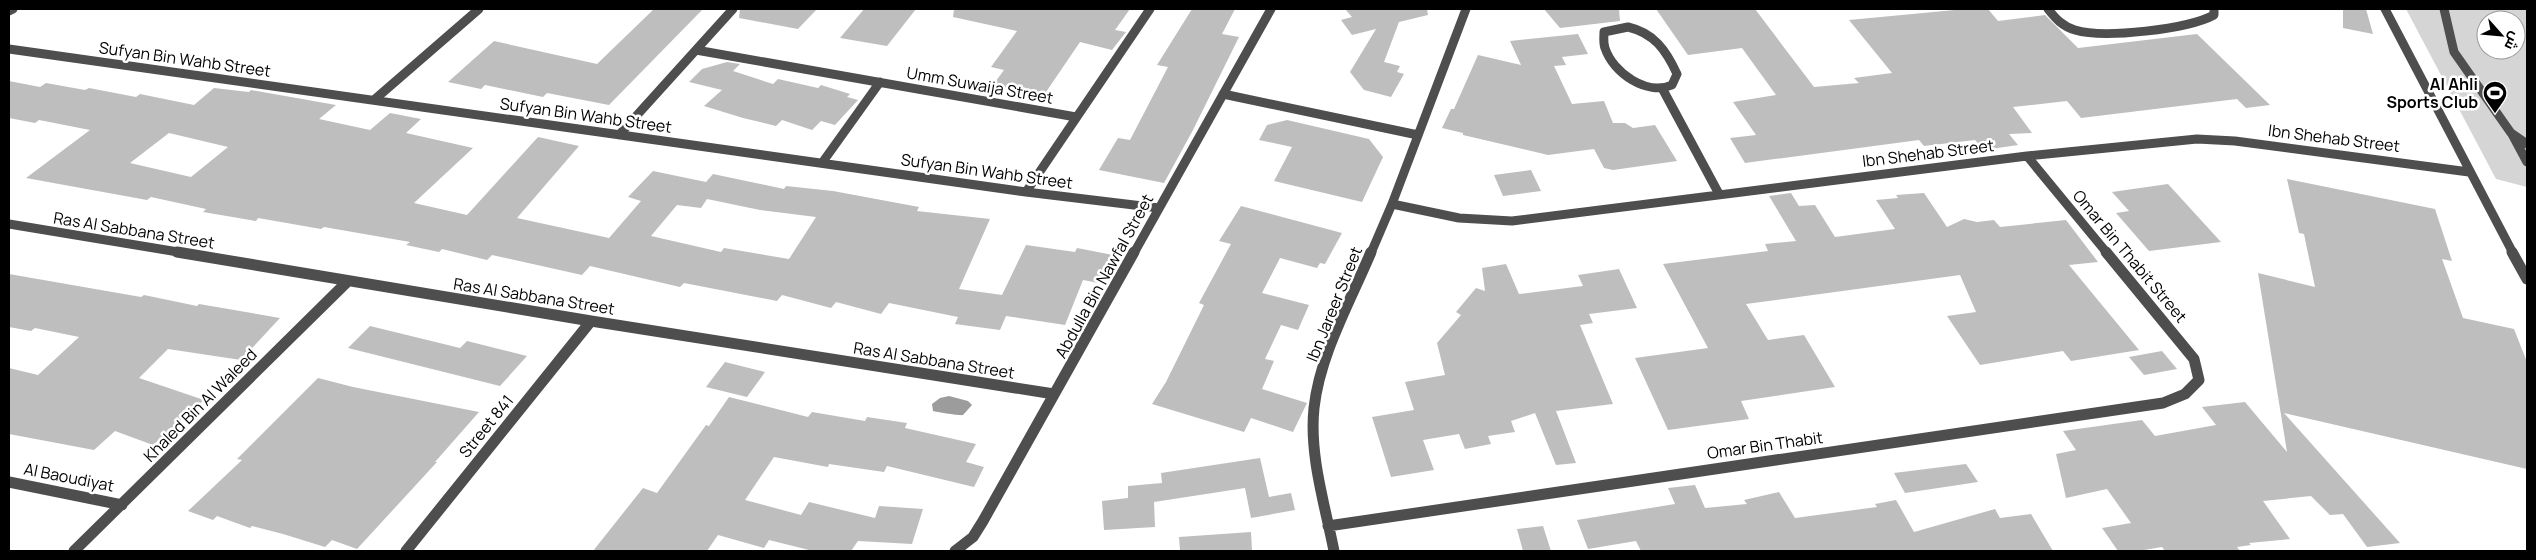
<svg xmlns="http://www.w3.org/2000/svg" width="2536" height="560" font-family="Manrope,Cairo,sans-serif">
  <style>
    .green { fill: #d5d5d5; fill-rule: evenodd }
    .water { fill: #9c9c9c }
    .building { fill: #bebebe; fill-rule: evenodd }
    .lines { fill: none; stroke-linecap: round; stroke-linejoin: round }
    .lane { stroke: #4e4e4e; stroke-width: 9 }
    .street-far1 { stroke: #4e4e4e; stroke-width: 9 }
    .street { stroke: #4e4e4e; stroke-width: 11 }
    .labels { text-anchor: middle; stroke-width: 5; stroke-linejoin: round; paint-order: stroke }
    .street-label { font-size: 16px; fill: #000; stroke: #fff }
    .poi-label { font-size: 16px; font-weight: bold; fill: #000; stroke: #fff; text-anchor: end }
  </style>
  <rect width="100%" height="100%" fill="#fff"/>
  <path class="green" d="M2406,9h121v178l-31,-8zM2486,20h30v30h-30z"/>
  <path class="water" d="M949,396l19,5 4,4 -9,10c-3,1 -26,-3 -30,-4l-1,-7 8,-6z"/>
  <path class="building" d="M654,9h49l-94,96 -62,-12 -4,4 -58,-12 -4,4 -33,-7 46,-41 103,23z
    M740,9h77l-19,20 -59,-11z
    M864,9h52l-29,37 -47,-8z
    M954,9h176l-15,21 11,2 -14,18 -32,-8 -36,53 -51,-10 11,-15 -13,-3 26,-36 -64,-14z
    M1192,9h43l-13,25 17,3 -46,93 -29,53 -65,-13 19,-32 12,2 38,-73 -11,-2z
    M1345,9h82l1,6 -29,7 -15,40 16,4 -3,6 7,2 -13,23 -27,-7 -14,-18 26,-43 -24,6 -11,-15 11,-3z
    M1544,9h75l1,12 -60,7z
    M1656,9h99l59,78 45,-4 -5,-5 38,-5 -43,-53 116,-11h23l10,12 47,-6 33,33 119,-14 73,71 -24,3 -9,-9 -156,19 -14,-17 -54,6 19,26 -23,1 9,11 -34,5 -9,-10 -51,6 -5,-6 -174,23 -15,-25 26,-3 -23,-33 43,-7 -34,-47 -54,7z
    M2343,9h23l7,25 -30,-6z
    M1578,34l10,20 -26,3 4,8 -12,1 18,38 32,-3 9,22h12l8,5 22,-3 22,36 -64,9 -9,-2 -10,-19 -46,6 -85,-20v-2l-21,-5 9,-19h3l24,-54 43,10 -11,-24z
    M727,62l13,2 -7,7 40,13 5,-5 40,9 3,-3 29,9 -3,3 11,3 -23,25 -14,-4 -9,9 -30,-10 -6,6 -33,-8 -39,-12 18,-16 -33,-8 13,-13z
    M9,81l31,6 6,-4 39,7 4,-2 47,9 4,-3 54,11 20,-17 35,4 2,-2 85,15 -17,14 51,11 20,-17 31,6 -15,14 67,15 -59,55 53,12 71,-78 41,9 -62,72 92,20 32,-37 -13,-4 25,-26 53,11 7,-8 71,15 2,-3 47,5 86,16 -2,4 73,8 -31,70 43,6 24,-50 49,7 2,-4 41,8 -14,28 -21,-4 -18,45 -59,-9 -6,14 -45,-6 3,-7 -69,-14 -8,11 -45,-12 -5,6 -49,-13 -5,6 -93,-18 -4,4 -90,-21 -8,9 -90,-20 -5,5 -45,-11 -3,3 -33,-7 4,-3 -86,-15 -3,2 -63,-11 -2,3 -53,-9 3,-3 -55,-12 -4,3 -121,-22 64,-48 -51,-10 -4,3 -26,-5zM169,133l59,14 -37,30 -61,-14zM707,199l53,11 56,7 -27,42 -65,-11 -3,4 -70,-16 26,-31 24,3z
    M1287,120l82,19 14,18 -21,45 -88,-21 18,-34 -33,-7 8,-15z
    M1531,170l10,21 -38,5 -9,-21z
    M2287,179l148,30 17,52 -10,-2 21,59 51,11 13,33v107l-243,-56 116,130 -33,4 -24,-33 -13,1 -19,-19 -48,5 27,38 -41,4 2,2 -14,2 3,4h-75l-3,-4 -24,4h-20l-16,-23 29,-5 -24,-34 -41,9 -10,-44 20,-4 -13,-19 79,-11 13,16 61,-11 -14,-18 43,-5 42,50 -29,-179 57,14 -11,-53 -5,-1z
    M2168,184l53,58 -72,9 -33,-38 13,-2 -17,-19z
    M1791,193l8,13 16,-1 20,32 60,-8 -19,-29 22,-2 -2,-3 28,-2 23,34 17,-8 13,3 17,-2 6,7 66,-7 32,42 -29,3 70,85 -68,11 -8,-10 -83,14 -33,-49 29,-4 -16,-37 -214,29 22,36 36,-5 31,52 -94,14 8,18 -81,11 -33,-72 73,-10 -45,-84 105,-13 -3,-7 31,-3 -27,-45z
    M1241,206l101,27 -17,31 -5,-1 -3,5 -37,-10 -18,35 47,12 -11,25 -17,-5 -16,34 9,2 -12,28 45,14 -14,29 -42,-14 -7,14 -92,-28 14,-22 38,-77 -5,-2 32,-59 -12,-3z
    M1506,264l13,30 64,-8 -5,-11 41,-6 18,39 -48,6 4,9 -13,2 33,79 -57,7 20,52 -20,2 -21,-52 -24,8 4,11 -27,4 3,8 -26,5 -6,-15 -36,6 11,30 -43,7 -19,-60 42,-7 -9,-28 40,-7 -8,-32 24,-28 -5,-3 20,-24 9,3 -3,-23z
    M9,274l132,23 3,-2 53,11 2,-2 81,14 -39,42 -73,-11 -29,29 65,22 -51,45 -38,-14 -21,19 -85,-16v-66l29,7 41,-38 -44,-9 -4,3 -22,-4z
    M370,326l90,22 7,-7 60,15 -27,30 -152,-38z
    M2162,351l15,18 -33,6 -15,-18z
    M725,362l40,10 -18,25 -41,-10z
    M318,378l35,9 126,25 -44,50h2l-80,87 -25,-9 -7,7 -42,-13 -31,-8 -2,2 -33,-12 -4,4 -25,-9 54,-51 -5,-1z
    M729,397l79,20 4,-5 53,9 2,-4 40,6 -2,5 71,16 -10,18 18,5 -10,20 -87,-21 -3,6 -55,-8 -1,3 -54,-10 -29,43 56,15 8,-13 66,16 4,-12 44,3 -11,35 -54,-3 -7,10h-38l-44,-11 -5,8 -46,-13 -11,16h-114l50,-63 14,5 49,-68 3,1z
    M1260,458l9,39 22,-4 4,17 -44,8 -6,-30 -91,14 1,25 -51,3 -2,-29 26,-3v-12l34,-3 -1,-10z
    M1966,464l12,18 -73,11 -11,-20z
    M1695,485l10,23 42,-4 -3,-4 35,-8 16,26 82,-11 -2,-3 21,-4 18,32 81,-23 5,9 31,-4 22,37h-412l-5,-10 -48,8 -11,-29 98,-16 -7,-16z
    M1543,526l8,25h-28l-6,-22z
    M1251,532l1,19h-72l-1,-14z"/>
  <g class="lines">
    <path class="lane" d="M2444,9l10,43 57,81 16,11
      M2512,134l15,28"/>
    <path class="street-far1" d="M2048,9c8,10 14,17 27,21 29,9 113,-1 139,-15v-6
      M2385,9l128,244
      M9,11l4,-2
      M1628,27c26,6 38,23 49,47l-5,11c-25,11 -59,-12 -67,-37 -2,-5 -1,-11 -1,-16z
      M9,49l1017,143 133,16
      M696,50l380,67
      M1662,88l57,106
      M1223,94l195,41
      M374,100l105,-91
      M619,135l114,-126
      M2027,156l80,97
      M822,163l58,-81
      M1026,192l124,-183
      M1392,204l67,14 53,3 515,-65 170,-17 38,2 234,31
      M9,224l175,29
      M1134,253l137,-244
      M1371,253l21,-49 74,-195"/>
    <path class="street" d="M177,252l414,69 463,73
      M2512,252l15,27
      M9,482l113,23
      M1328,526l835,-123 22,-9 14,-14 -5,-21 -88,-107
      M74,551l274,-270
      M406,551l185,-230
      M955,551l18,-14 10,-16 151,-269
      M1334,551c-9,-46 -25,-96 -20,-143 6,-54 36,-106 57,-156"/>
  </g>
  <defs>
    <symbol id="stadium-pin" viewBox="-11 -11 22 30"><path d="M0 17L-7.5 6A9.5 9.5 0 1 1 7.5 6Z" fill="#000" stroke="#fff"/><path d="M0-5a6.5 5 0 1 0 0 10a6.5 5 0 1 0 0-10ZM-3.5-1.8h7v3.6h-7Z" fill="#fff"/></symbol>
  </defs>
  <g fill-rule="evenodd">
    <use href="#stadium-pin" x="2481" y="79" width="28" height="38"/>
  </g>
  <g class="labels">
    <g class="street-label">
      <text transform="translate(185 59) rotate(8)" y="6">Sufyan Bin Wahb Street</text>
      <text transform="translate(980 85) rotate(10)" y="6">Umm Suwaija Street</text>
      <text transform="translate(586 115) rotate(8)" y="6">Sufyan Bin Wahb Street</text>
      <text transform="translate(2334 138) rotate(7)" y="6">Ibn Shehab Street</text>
      <text transform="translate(1928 153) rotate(-7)" y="6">Ibn Shehab Street</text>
      <text transform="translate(987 171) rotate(8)" y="6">Sufyan Bin Wahb Street</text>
      <text transform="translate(134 230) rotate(9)" y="6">Ras Al Sabbana Street</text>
      <text transform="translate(2130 256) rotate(50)" y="6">Omar Bin Thabit Street</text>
      <text transform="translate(1104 276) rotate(-61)" y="6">Abdulla Bin Nawfal Street</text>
      <text transform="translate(534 296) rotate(9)" y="6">Ras Al Sabbana Street</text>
      <text transform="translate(1334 304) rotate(-68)" y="6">Ibn Jareer Street</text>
      <text transform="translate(934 360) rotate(9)" y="6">Ras Al Sabbana Street</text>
      <text transform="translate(200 405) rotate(-45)" y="6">Khaled Bin Al Waleed</text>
      <text transform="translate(486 426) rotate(-51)" y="6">Street 841</text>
      <text transform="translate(1765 445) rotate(-8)" y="6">Omar Bin Thabit</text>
      <text transform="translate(69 477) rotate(11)" y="6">Al Baoudiyat</text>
    </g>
    <g class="poi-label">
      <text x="2478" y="90">Al Ahli<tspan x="2478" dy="18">Sports Club</tspan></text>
    </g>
  </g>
  <rect width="2536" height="560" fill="none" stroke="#000000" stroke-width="20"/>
  <g transform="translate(2501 35) rotate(117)"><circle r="24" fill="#ffffff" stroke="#999999"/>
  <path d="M0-4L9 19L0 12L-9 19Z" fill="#000000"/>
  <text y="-8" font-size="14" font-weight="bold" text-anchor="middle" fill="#000000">ش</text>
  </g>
</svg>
